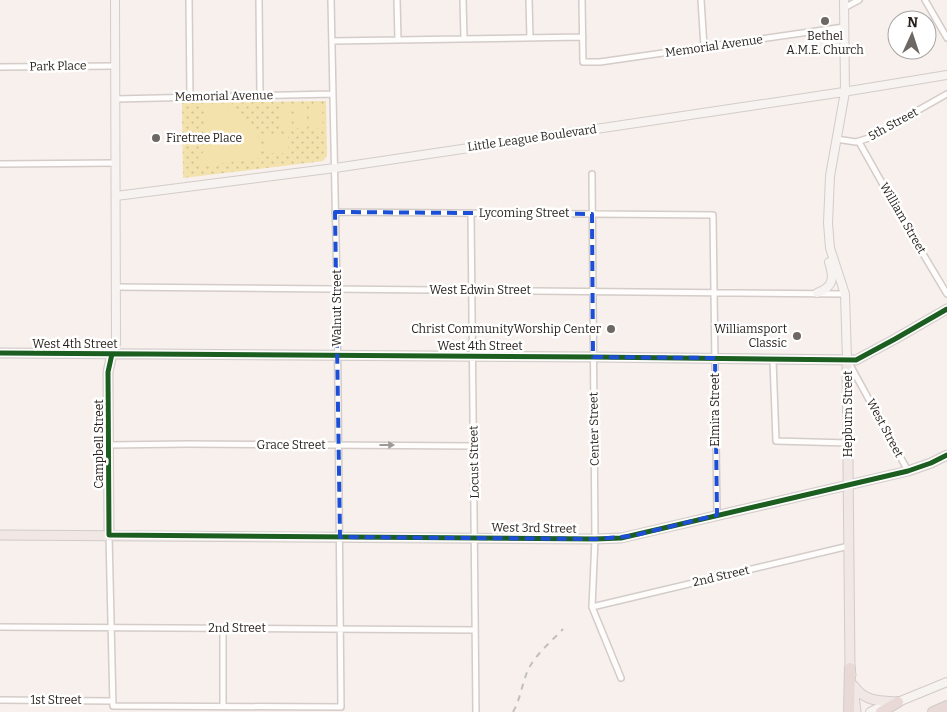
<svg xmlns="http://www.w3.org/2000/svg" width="947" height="712" font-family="Bitter,serif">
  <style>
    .grass { fill: url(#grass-dots) }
    .pitch { fill: #f4e2ac }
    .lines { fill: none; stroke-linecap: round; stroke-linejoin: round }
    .street-casing { stroke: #d3ccc8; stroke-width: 8 }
    .secondary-casing { stroke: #d3ccc8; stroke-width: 10 }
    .primary-casing { stroke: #d0ccca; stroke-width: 11 }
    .highway-casing { stroke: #d0ccca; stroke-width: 12 }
    .street { stroke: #fefdfc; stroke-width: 5 }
    .secondary { stroke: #f7f3f1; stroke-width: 8 }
    .primary { stroke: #f1e8e5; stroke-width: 9 }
    .highway { stroke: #e9d9d6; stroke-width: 10 }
    .rail { stroke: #c2c0bf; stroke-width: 2; stroke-dasharray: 6 6; stroke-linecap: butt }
    .cycleway-casing { stroke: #fff; stroke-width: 8 }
    .cycleway { stroke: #1b5e20; stroke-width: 5 }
    .oneway { fill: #9c9996 }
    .marked { fill: none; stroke: #1d4ed8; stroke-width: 4; stroke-dasharray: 10 6; stroke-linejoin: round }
    .poi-dot { fill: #6e6864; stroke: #fff; stroke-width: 2 }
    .labels { text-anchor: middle; stroke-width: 5; stroke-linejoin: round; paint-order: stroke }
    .poi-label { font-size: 12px; fill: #251e1a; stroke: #fff; text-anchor: end }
    .street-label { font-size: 12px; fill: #251e1a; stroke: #fff }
  </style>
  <defs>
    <pattern id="grass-dots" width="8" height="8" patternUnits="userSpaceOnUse" patternTransform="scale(1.25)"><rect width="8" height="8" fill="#f4e2ac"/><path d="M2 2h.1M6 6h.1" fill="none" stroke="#d1c193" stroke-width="1.8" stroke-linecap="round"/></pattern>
  </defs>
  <rect width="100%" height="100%" fill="#f7f0ec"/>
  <path class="grass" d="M326,101l1,55 -4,5 -140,17 -1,-75z"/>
  <path class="pitch" d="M204,104h16l15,5 17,15 8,17 1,17 -58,8 -4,-5 -1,-6 5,-2z
    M322,104l1,24 -13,1v-24z
    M279,105h12l1,24h-13z
    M294,105h13v23h-13z
    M266,134h22v19h-22z"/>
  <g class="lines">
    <defs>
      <path id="street" d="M189,0l1,97
        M259,0l1,95
        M397,0l1,40
        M463,0l1,39
        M529,0l1,38
        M582,0l1,62h17l244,-35
        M701,0l3,47
        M925,0l22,38
        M844,8l15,-8
        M332,41l251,-4
        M0,67l115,-1
        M115,99l218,-5
        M836,139l20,3 13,-4 78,-44
        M859,142l45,80 43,72
        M0,164l115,-1
        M592,174l3,365 -3,68 29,71
        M335,212l378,3 4,300
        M471,213l5,499
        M116,287l729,7
        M773,360l3,81 72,2
        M849,363l59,108
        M108,445l79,-1 286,2
        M109,536l4,170 228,1 -4,-418 -6,-289
        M592,607l257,-61
        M0,627l475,3
        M0,700l112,1
        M223,706v-78"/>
      <path id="secondary" d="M844,0l1,92 -15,84 -2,47 2,25 15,46 2,66
        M116,196l219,-28 502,-75 110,-18
        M817,293c17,-6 17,-15 12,-31
        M112,354l4,-10 -1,-344
        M870,712l10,-5 18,-5 49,-20"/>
      <path id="primary" d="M0,353l593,4 263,3 39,-21 52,-30
        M847,360l3,308 1,7
        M0,535l595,4 26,-1 287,-67 23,-8 16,-8
        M109,535l-1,-163 4,-18
        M854,686c11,16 26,15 44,16
        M853,687l3,25"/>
      <path id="highway" d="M849,712l1,-44
        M881,712l17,-10
        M933,712l14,-6"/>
    </defs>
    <use href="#street" class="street-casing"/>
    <use href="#secondary" class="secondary-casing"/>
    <use href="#primary" class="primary-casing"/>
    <use href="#highway" class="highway-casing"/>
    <use href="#street" class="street"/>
    <use href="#secondary" class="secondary"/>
    <use href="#primary" class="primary"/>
    <use href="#highway" class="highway"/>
    <path class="rail" d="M513,712c8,-14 9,-30 16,-44 8,-15 23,-27 34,-39"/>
    <defs>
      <path id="cycleway" d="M0,353l593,4 263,3 39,-21 52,-30
        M112,354l-4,18 1,163 486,4 26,-1 287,-67 23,-8 16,-8"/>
    </defs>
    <use href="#cycleway" class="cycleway-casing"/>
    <use href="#cycleway" class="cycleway"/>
  </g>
  <defs><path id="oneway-solid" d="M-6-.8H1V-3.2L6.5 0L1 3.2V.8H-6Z" transform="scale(1.25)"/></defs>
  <use class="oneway" href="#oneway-solid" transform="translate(387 445)"/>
  <path class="marked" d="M335,212l257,2 1,143 122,1 2,157 -85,21 -36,3 -256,-2z"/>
  <g class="poi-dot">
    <circle cx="825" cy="21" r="5"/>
    <circle cx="156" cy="138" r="5"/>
    <circle cx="611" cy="329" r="5"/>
    <circle cx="797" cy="336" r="5"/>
  </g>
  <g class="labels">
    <g class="poi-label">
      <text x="825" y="40" text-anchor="middle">Bethel<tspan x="825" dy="14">A.M.E. Church</tspan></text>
      <text x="166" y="142" text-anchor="start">Firetree Place</text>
      <text x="601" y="333">Christ CommunityWorship Center</text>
      <text x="787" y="333">Williamsport<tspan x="787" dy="14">Classic</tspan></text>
    </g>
    <g class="street-label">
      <text transform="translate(714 46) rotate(-8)" y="4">Memorial Avenue</text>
      <text transform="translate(58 66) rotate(-1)" y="4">Park Place</text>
      <text transform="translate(224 96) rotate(-1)" y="4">Memorial Avenue</text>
      <text transform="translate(893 124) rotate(-29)" y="4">5th Street</text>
      <text transform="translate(532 138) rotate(-8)" y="4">Little League Boulevard</text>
      <text x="524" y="217">Lycoming Street</text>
      <text transform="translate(903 218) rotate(60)" y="4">William Street</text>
      <text x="480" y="294">West Edwin Street</text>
      <text transform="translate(337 308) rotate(-90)" y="4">Walnut Street</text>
      <text x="75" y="348">West 4th Street</text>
      <text x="480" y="350">West 4th Street</text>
      <text transform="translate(715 410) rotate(-90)" y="4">Elmira Street</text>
      <text transform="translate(848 414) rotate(-90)" y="4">Hepburn Street</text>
      <text transform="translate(885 428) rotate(62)" y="4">West Street</text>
      <text transform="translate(594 429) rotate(-91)" y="4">Center Street</text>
      <text transform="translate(99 444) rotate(-90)" y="4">Campbell Street</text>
      <text x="291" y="449">Grace Street</text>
      <text transform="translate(474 462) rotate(-91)" y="4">Locust Street</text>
      <text transform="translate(534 528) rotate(1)" y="4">West 3rd Street</text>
      <text transform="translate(721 576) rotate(-13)" y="4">2nd Street</text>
      <text x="237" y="632">2nd Street</text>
      <text x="56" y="704">1st Street</text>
    </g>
  </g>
  <g transform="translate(912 35) rotate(3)"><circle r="24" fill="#ffffff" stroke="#a8a5a3"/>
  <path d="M0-4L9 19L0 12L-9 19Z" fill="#6e6864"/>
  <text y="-8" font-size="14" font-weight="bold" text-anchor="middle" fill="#251e1a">N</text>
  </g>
</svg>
